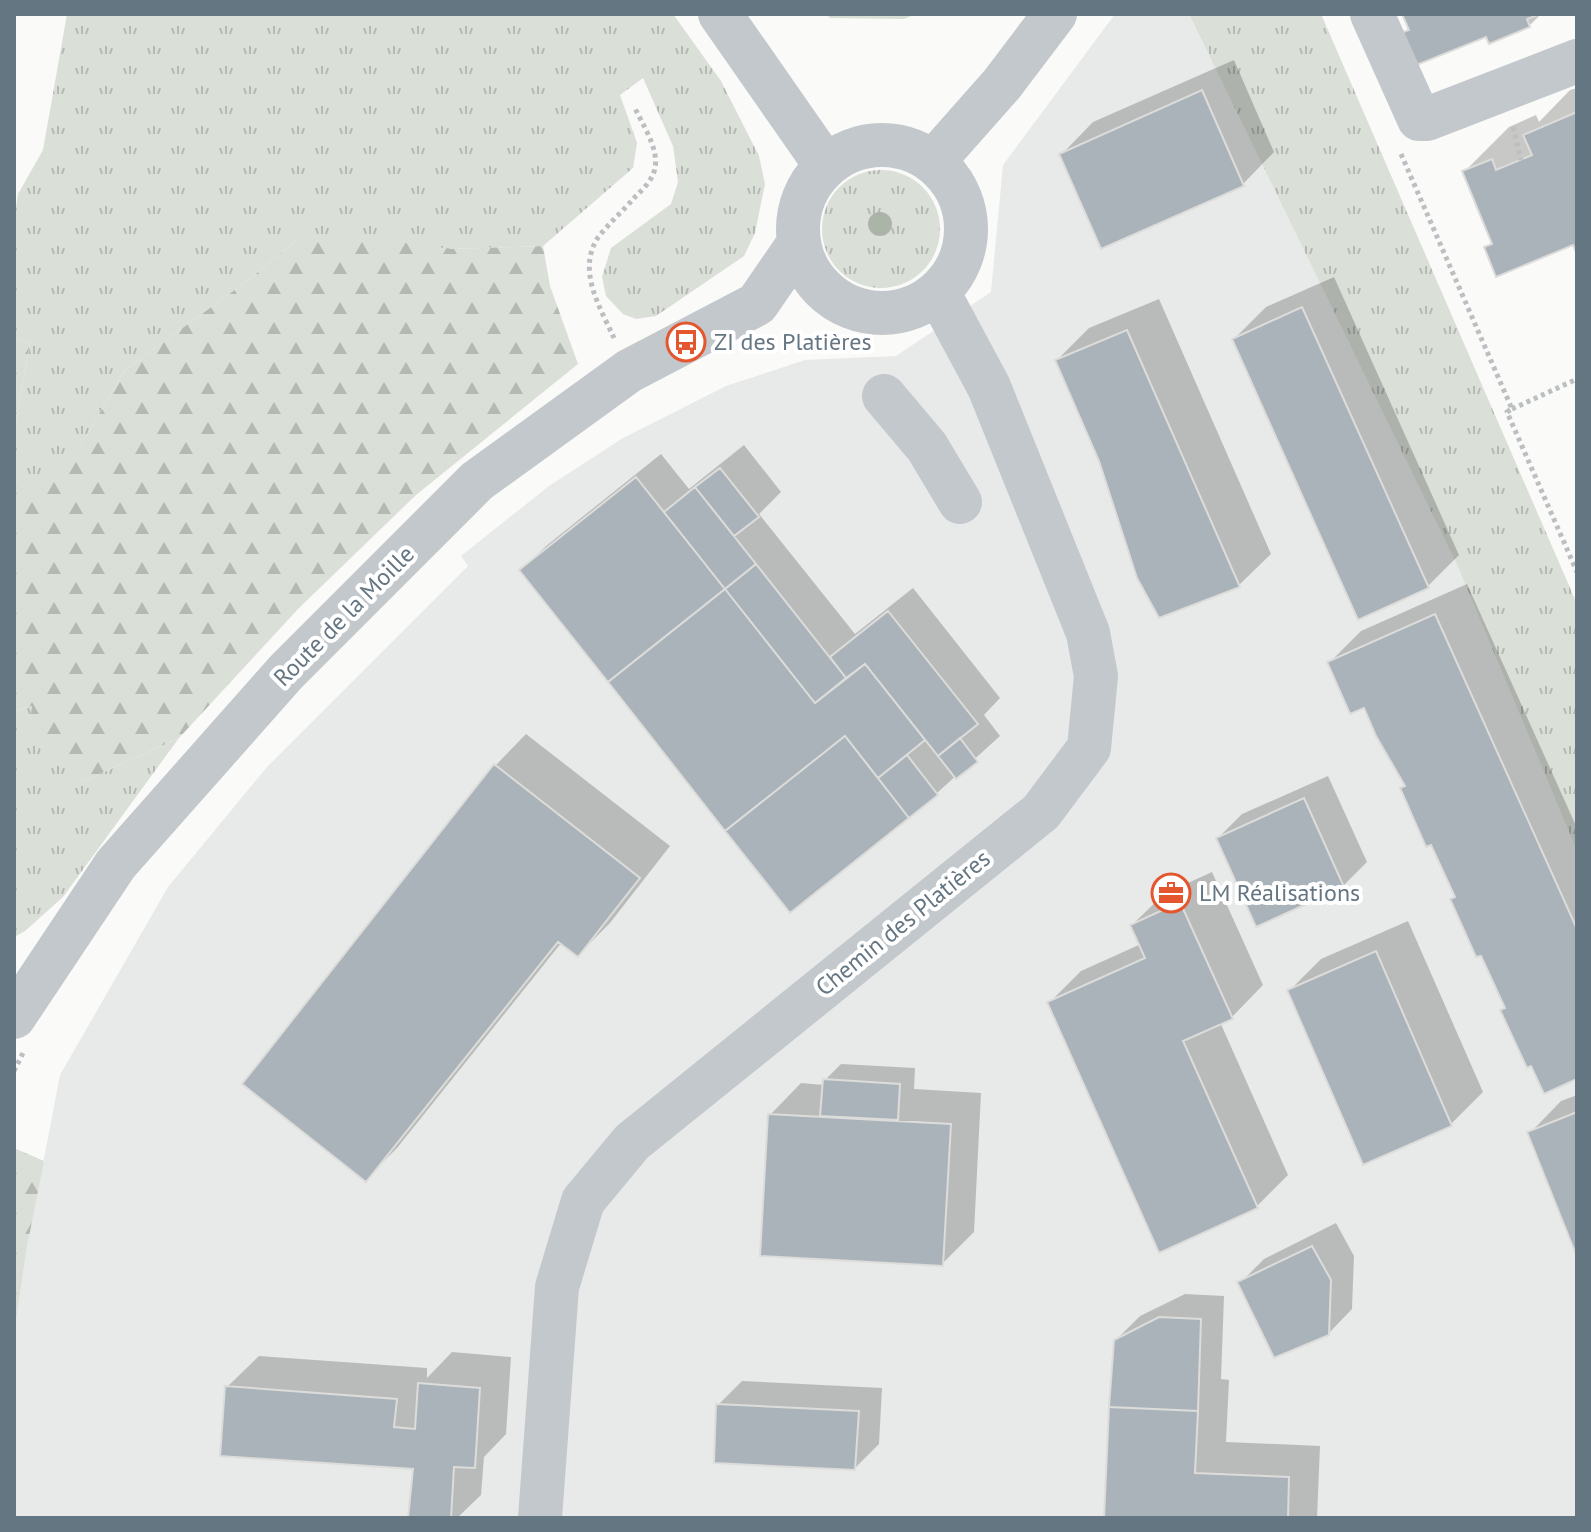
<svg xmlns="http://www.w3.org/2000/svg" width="1591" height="1532" font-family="'PT Sans',sans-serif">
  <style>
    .built { fill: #e8e9e9 }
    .grass { fill: url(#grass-tufts) }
    .forest { fill: url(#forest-firs) }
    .shadow { fill: #0003 }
    .building { fill: #aab3b9; stroke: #dcdcda; stroke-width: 2 }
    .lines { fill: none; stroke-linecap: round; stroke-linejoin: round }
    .path { stroke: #bbbfc2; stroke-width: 5; stroke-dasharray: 4 4; stroke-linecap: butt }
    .minor { stroke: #c3c8cc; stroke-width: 44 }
    .tree { fill: #aab4a7 }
    .labels { text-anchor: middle; stroke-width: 8; stroke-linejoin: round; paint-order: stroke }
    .poi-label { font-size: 24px; fill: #657683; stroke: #fff; text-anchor: start }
    .street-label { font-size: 24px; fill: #657683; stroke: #fff }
  </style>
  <defs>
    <pattern id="grass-tufts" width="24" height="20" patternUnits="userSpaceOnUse" patternTransform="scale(2)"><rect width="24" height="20" fill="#dadfd7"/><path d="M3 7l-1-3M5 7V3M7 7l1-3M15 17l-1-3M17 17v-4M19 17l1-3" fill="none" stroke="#b4b9b4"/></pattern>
    <pattern id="forest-firs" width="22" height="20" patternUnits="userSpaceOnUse" patternTransform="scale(2)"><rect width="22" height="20" fill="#dadfd7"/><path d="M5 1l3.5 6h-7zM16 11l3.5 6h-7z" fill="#b4b9b4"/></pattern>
  </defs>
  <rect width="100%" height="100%" fill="#fafaf8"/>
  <path class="built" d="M1115,14h74l269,553 119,284v667h-1563v-184l13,-87 33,-172 108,-188 99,-120 201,-201 -7,-10 88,-70 74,-48 103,-52 79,-26 91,-4 95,-64 12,-127z"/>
  <path class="grass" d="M67,14h606l48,67 38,75 6,28 -10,49 -11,23 -88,60 -20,3 -13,-5 -17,-18 -4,-19 9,-29 60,-44 7,-22 -5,-36 -30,-68 -23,17 17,48 -4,25 -90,78 -91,3 -156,-9 -45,38 -126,92 -43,73 -53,51 -15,-16v-45l16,-90 -16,-5v-118l4,-26 25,-44z
    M826,14h90l-12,5 -74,-1z
    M1189,14h132l256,590v247l-119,-284z
    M822 229a59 59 0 1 1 118 0a59 59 0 1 1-118 0Z
    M32,706l50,76 97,-44 -116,159 -38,34 -11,6v-226z"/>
  <path class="forest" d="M339,234l113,15 91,-3 7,40 28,78 -162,131 -118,114 -119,129 -97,44 -54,-43 4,-33 -18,5v-233l15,15 53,-50 43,-73 126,-92 45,-38z
    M14,338l16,5 -16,90z
    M14,1148l30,13 -17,86 -13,87z"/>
  <path class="shadow" d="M1405,14h136l-12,12 -42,8h-84l7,-7z
    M1234,60l40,92 -31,32 -181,-30 31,-32z
    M1577,88v162l-3,-7 -88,5 7,-7 -29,-69 45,-45 27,-12 3,7 31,-32z
    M1334,277l125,278 -32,32 -193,-248 32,-32z
    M1159,299l112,255 -32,31 -138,-125 -44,-100 32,-32z
    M744,445l37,47 -22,22 96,120 58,-46 87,110 -16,17 16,21 -63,57 -147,117 -268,-340 24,-24 115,-92 28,35z
    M1467,584l110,244v249l-71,-70 -24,-54 -30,-53 4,-4 -49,-111 -42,-80 -36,-42 32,-32z
    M526,734l144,112 -60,77 -32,32 -16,-13 -165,206 -31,31 129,-413z
    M1328,776l39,86 -24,24 -125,-48 24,-24z
    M1212,872l51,113 -31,32 -12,5 68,153 -32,32 -207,-204 32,-32 60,-27 -9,-19 32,-31z
    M1408,921l75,171 -32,32 -87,38 -75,-171 32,-32z
    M841,1064l74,4 -1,21 67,4 -7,139 -32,32 -172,-149 31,-32 23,2 1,-5z
    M1577,1095v157l-47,-119 31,-32z
    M1336,1223l18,33 -2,53 -24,25 -88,-51 24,-24z
    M1185,1294l39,2 -3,83 8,1 -3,62 94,4 -3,72h-211l10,-178 24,-24z
    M452,1352l59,5 -5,77 -22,23 -3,38 -24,23h-50l4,-3 4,-48 -188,-80 32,-31 168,12v10z
    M742,1381l140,7 -3,56 -24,24 -137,-63z"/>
  <path class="building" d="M1402,14h138l-13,5 3,8 -41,17 -3,-7 -72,29 -13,-33 8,-3z
    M1202,90l42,96 -143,63 -42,-95z
    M1577,112v143l-4,-10 -77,32 -12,-30 8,-3 -30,-73 30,-12 4,11 36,-15 -9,-20z
    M1302,307l127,281 -71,32 -126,-281z
    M1127,330l113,257 -81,31 -22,-40 -38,-117 -44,-101z
    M720,468l39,49 -25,19 -39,-49z
    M636,477l89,112 -117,93 -89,-112z
    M695,487l61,77 -31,25 -61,-77z
    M756,564l90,114 -31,25 -90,-114z
    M725,589l90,114 50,-39 60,76 -47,38 -33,-42 -120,95 -117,-149z
    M888,611l90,113 -40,32 -73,-92 -19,14 -16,-21z
    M1435,614l142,315v150l-33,15 -13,-28 -4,2 -27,-58 5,-2 -24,-52 -5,1 -26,-58 5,-2 -24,-52 -5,2 -26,-59 5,-2 -29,-50 -12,-28 -14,6 -23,-52z
    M845,736l64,82 -119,95 -65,-82z
    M960,738l18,24 -22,17 -18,-23z
    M907,755l31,40 -29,23 -31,-40z
    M494,764l146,114 -62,79 -20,-15 -192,240 -124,-98z
    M1304,798l40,89 -88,40 -40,-89z
    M1180,902l53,117 -50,22 75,167 -99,45 -112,-251 98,-44 -15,-33z
    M1376,951l76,175 -89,39 -76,-175z
    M823,1079l77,5 -2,36 -78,-4z
    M1577,1112v145l-50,-125z
    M768,1114l183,10 -8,142 -183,-10z
    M1312,1246l19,34 -2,55 -55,23 -37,-76z
    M1159,1317l42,2 -3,92 -89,-4 5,-67z
    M418,1383l62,5 -5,80 -21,-1 -3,51h-43l5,-49 -193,-13 5,-70 172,13 -3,28 21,2z
    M716,1404l143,7 -4,59 -141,-7z
    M1109,1407l89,4 -3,62 94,4 -1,41h-184z"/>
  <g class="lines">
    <path class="path" d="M1513,127l8,33
      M1401,154l111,255 -5,3 70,160
      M614,338c-13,-29 -37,-66 -17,-99 10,-14 26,-28 37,-41 8,-8 19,-18 21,-30 4,-20 -13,-44 -21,-62
      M1512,409l65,-30
      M14,1071l9,-18"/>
    <path class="minor" d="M720,14l106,152
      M1372,14l47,105h8l150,-58
      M798 229a84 84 0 1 1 168 0a84 84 0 1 1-168 0Z
      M933,162l69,-78 53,-70
      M884,396l43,51 33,55
      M14,1017l102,-153 170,-192 191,-191 152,-110 128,-67 42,-61
      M540,1518l17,-231 26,-86 49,-59 409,-330 48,-64 7,-72 -8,-43 -99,-246 -51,-95"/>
  </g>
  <circle class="tree" cx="880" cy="224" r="12"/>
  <defs>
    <symbol id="bus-ring" viewBox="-11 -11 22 22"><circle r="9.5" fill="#fff" stroke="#e4572e" stroke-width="1.5"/><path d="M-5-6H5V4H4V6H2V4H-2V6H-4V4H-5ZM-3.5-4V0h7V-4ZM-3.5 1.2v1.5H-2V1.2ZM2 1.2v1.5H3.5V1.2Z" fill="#e4572e"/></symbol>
    <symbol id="office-ring" viewBox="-11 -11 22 22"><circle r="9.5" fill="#fff" stroke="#e4572e" stroke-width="1.5"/><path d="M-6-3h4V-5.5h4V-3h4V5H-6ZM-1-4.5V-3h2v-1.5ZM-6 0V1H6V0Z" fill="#e4572e"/></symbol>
  </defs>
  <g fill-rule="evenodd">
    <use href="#bus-ring" x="664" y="320" width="44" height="44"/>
    <use href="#office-ring" x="1149" y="871" width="44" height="44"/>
  </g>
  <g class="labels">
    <g class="poi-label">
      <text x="714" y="350">ZI des Platières</text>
      <text x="1199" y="901">LM Réalisations</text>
    </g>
    <g class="street-label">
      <text transform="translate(344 616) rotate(-45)" y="8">Route de la Moille</text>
      <text transform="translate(903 923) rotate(-39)" y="8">Chemin des Platières</text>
    </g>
  </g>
  <rect width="1591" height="1532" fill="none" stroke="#657683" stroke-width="32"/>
</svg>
